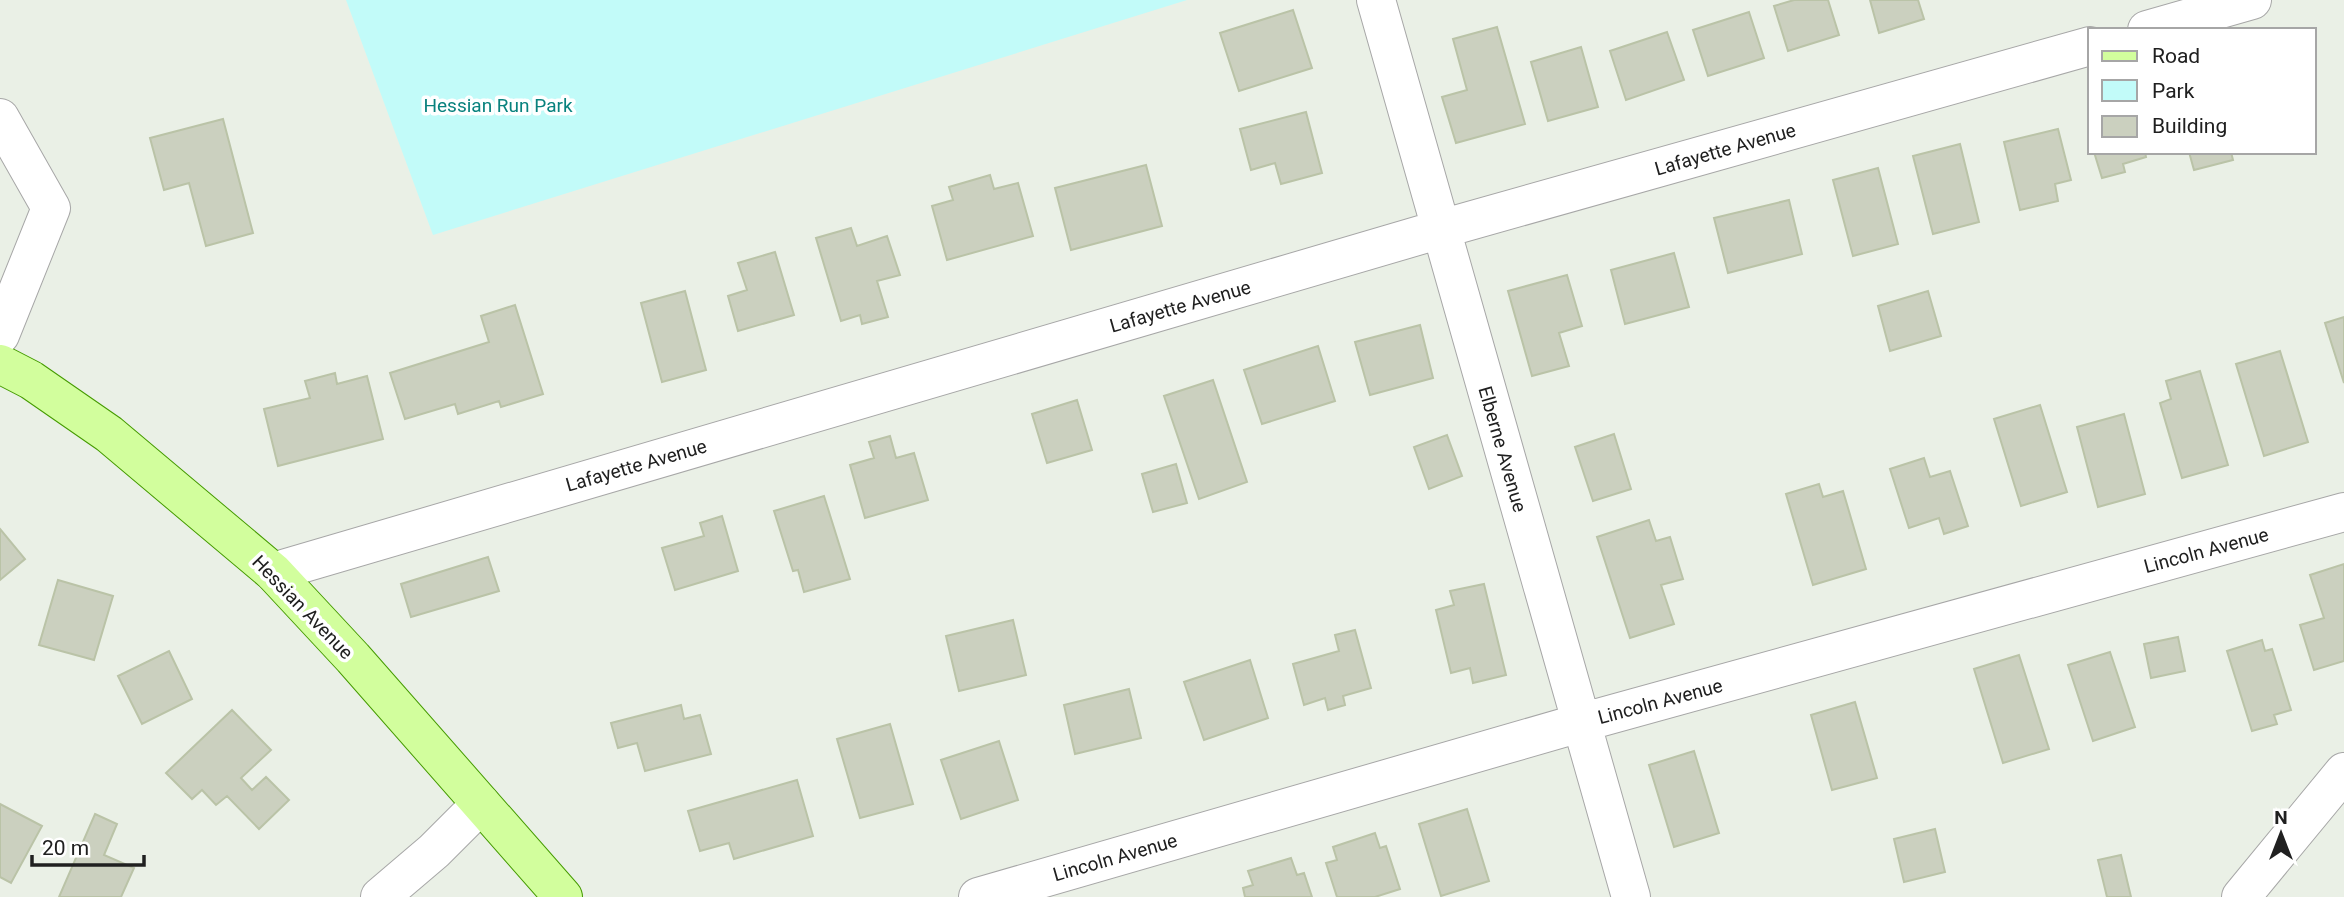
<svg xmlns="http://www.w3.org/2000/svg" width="2344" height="897" font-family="Roboto,sans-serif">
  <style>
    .park { fill: #c2fbf9 }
    .building { fill: #cbd0bf; stroke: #bac3a7; stroke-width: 2 }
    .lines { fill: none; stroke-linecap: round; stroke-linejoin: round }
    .minor-casing { stroke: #a7a7a7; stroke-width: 40 }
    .major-casing { stroke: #459b00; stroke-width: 40 }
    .minor { stroke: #fff; stroke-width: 38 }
    .major { stroke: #d2fe9d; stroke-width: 38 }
    .labels { text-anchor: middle; stroke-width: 7; stroke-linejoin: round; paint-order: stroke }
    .park-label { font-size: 19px; fill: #09827e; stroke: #fff }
    .street-label { font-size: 19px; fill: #202020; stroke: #fff }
  </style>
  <rect width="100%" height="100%" fill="#eaf0e6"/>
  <path class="park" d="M346,0h841l-754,235z"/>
  <path class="building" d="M1794,0h34l11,35 -51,16 -14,-45z
    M1870,0h48l6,19 -45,14z
    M1293,10l19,58 -73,23 -19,-58z
    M1749,12l15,46 -56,18 -15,-46z
    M1497,27l28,97 -69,19 -14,-46 25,-7 -14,-51z
    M1667,32l17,48 -58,20 -16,-49z
    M1581,47l17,60 -50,14 -17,-59z
    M1306,112l16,61 -41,11 -6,-21 -24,7 -11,-41z
    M223,119l30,114 -47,13 -17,-63 -25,7 -14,-52z
    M2058,129l13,51 -16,4 3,17 -38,9 -16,-68z
    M1960,144l19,78 -46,12 -20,-78z
    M2094,152h51l1,5 -23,7 2,8 -23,6z
    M2189,152h42l2,8 -39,10z
    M1146,165l16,61 -91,24 -16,-62z
    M1878,168l20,76 -45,12 -20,-76z
    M990,175l4,14 24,-6 15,53 -86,24 -15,-54 21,-6 -4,-13z
    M1789,200l13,54 -74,19 -14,-55z
    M851,228l6,18 30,-10 13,39 -23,6 11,36 -26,7 -2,-9 -19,6 -25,-83z
    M775,252l19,63 -56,16 -10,-35 19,-6 -9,-27z
    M1674,253l15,54 -64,17 -14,-54z
    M1567,275l15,51 -23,7 10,33 -37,10 -24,-85z
    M685,291l21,79 -44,12 -21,-79z
    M1928,291l13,45 -51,15 -12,-45z
    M515,305l28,89 -42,13 -2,-6 -41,13 -3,-10 -50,15 -15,-46 99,-31 -8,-26z
    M2344,317v66l-19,-60z
    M1420,325l13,53 -63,17 -15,-53z
    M1318,346l17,55 -73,23 -18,-54z
    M2280,351l28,91 -44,14 -28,-92z
    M2200,371l28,94 -46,13 -22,-75 11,-4 -5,-18z
    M335,373l2,11 30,-8 16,63 -105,27 -14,-57 46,-11 -5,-17z
    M1213,380l34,102 -48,17 -35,-103z
    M1077,400l15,50 -45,13 -15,-49z
    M2040,405l27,87 -46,14 -27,-87z
    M2124,414l21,80 -47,13 -21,-80z
    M1614,434l17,55 -38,12 -18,-54z
    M1447,435l15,41 -33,13 -15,-42z
    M890,436l6,22 18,-5 14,47 -63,18 -15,-53 24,-7 -5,-16z
    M1924,458l6,19 20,-6 18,55 -24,8 -5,-16 -30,10 -19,-59z
    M1176,464l11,39 -34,9 -11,-38z
    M1819,484l4,13 20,-6 23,78 -53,16 -27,-91z
    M824,496l26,83 -46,13 -6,-22 -5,1 -19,-60z
    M722,516l16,55 -63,19 -13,-42 42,-12 -4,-13z
    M1649,520l7,21 14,-4 13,42 -22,6 13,39 -44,14 -33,-101z
    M0,529l25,30 -25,21z
    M488,557l11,34 -88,26 -10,-33z
    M2344,564v97l-30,9 -14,-45 24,-7 -14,-43z
    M58,580l55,16 -19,64 -55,-15z
    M1484,584l22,91 -33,8 -3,-15 -19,5 -15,-63 18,-5 -4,-14z
    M1013,620l13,55 -67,16 -13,-55z
    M1355,630l16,58 -28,8 2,9 -17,5 -3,-12 -21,7 -11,-41 46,-13 -4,-16z
    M2178,637l7,34 -34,7 -7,-34z
    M2262,640l3,11 7,-2 19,61 -17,5 3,9 -25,7 -25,-80z
    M169,651l23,48 -50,25 -24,-48z
    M2110,652l25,75 -42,14 -25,-76z
    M2019,655l30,94 -46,14 -29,-94z
    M1250,660l18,58 -64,22 -20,-58z
    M1129,689l12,49 -66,16 -11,-49z
    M1855,702l22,76 -45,12 -21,-75z
    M681,705l3,14 16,-4 11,39 -66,17 -8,-28 -19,5 -7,-25z
    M232,710l39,40 -30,28 11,12 14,-13 23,23 -30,29 -32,-33 -11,9 -14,-15 -10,9 -26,-26z
    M890,724l23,80 -53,14 -23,-79z
    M999,741l19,59 -57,19 -20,-59z
    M1694,751l25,82 -45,14 -25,-82z
    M797,780l16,56 -79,23 -5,-16 -29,8 -12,-40z
    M0,804l42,22 -31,57 -11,-6z
    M1467,809l22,72 -48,15 -22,-72z
    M95,814l22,10 -13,31 30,13 -13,29h-62z
    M1935,829l10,43 -41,10 -10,-43z
    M1375,833l5,15 6,-2 14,43 -25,8h-38l-11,-34 11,-3 -4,-13z
    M2121,855l10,42h-24l-9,-37z
    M1291,858l6,17 7,-2 8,24h-67l-2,-9 10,-3 -5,-14z"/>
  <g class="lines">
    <defs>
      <path id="minor" d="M1376,0l255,897
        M2147,30l105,-30
        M0,118l51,90 -51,127
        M273,572l1168,-343 649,-183
        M380,897l54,-46 47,-47
        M978,897l602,-174 764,-211
        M2241,897l103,-125"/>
      <path id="major" d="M0,364l31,16 78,54 164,138 80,86 210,239"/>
    </defs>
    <use href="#minor" class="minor-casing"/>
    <use href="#major" class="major-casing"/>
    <use href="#minor" class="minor"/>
    <use href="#major" class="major"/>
  </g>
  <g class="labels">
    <g class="park-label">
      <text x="498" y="112">Hessian Run Park</text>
    </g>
    <g class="street-label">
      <text transform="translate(1725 149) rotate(-16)" y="7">Lafayette Avenue</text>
      <text transform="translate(1180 306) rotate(-16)" y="7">Lafayette Avenue</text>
      <text transform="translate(1503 449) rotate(74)" y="7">Elberne Avenue</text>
      <text transform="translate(636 465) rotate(-16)" y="7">Lafayette Avenue</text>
      <text transform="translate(2206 550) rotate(-15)" y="7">Lincoln Avenue</text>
      <text transform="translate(303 607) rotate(46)" y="7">Hessian Avenue</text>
      <text transform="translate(1660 701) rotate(-15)" y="7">Lincoln Avenue</text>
      <text transform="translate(1115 857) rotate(-16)" y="7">Lincoln Avenue</text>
    </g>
  </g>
  <rect x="2088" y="28" width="228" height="126" fill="#ffffff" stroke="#a6a6a6" stroke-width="2"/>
  <rect x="2102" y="51" width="35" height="10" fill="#d2fe9d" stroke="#a6a6a6" stroke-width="2"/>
  <text x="2152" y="63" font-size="21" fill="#202020">Road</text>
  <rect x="2102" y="80" width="35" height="21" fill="#c2fbf9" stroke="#a6a6a6" stroke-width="2"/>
  <text x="2152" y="98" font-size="21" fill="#202020">Park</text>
  <rect x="2102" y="116" width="35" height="21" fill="#cbd0bf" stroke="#a6a6a6" stroke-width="2"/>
  <text x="2152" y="133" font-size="21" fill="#202020">Building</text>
  <g transform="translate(2281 834)" stroke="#ffffff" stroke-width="5" paint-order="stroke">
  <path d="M0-5L12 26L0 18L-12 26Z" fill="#202020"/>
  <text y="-10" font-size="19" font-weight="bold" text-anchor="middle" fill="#202020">N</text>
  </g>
  <path d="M32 855v10h112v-10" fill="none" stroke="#202020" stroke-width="3.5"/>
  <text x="42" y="855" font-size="21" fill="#202020" stroke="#ffffff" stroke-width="5" paint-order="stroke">20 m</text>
</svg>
